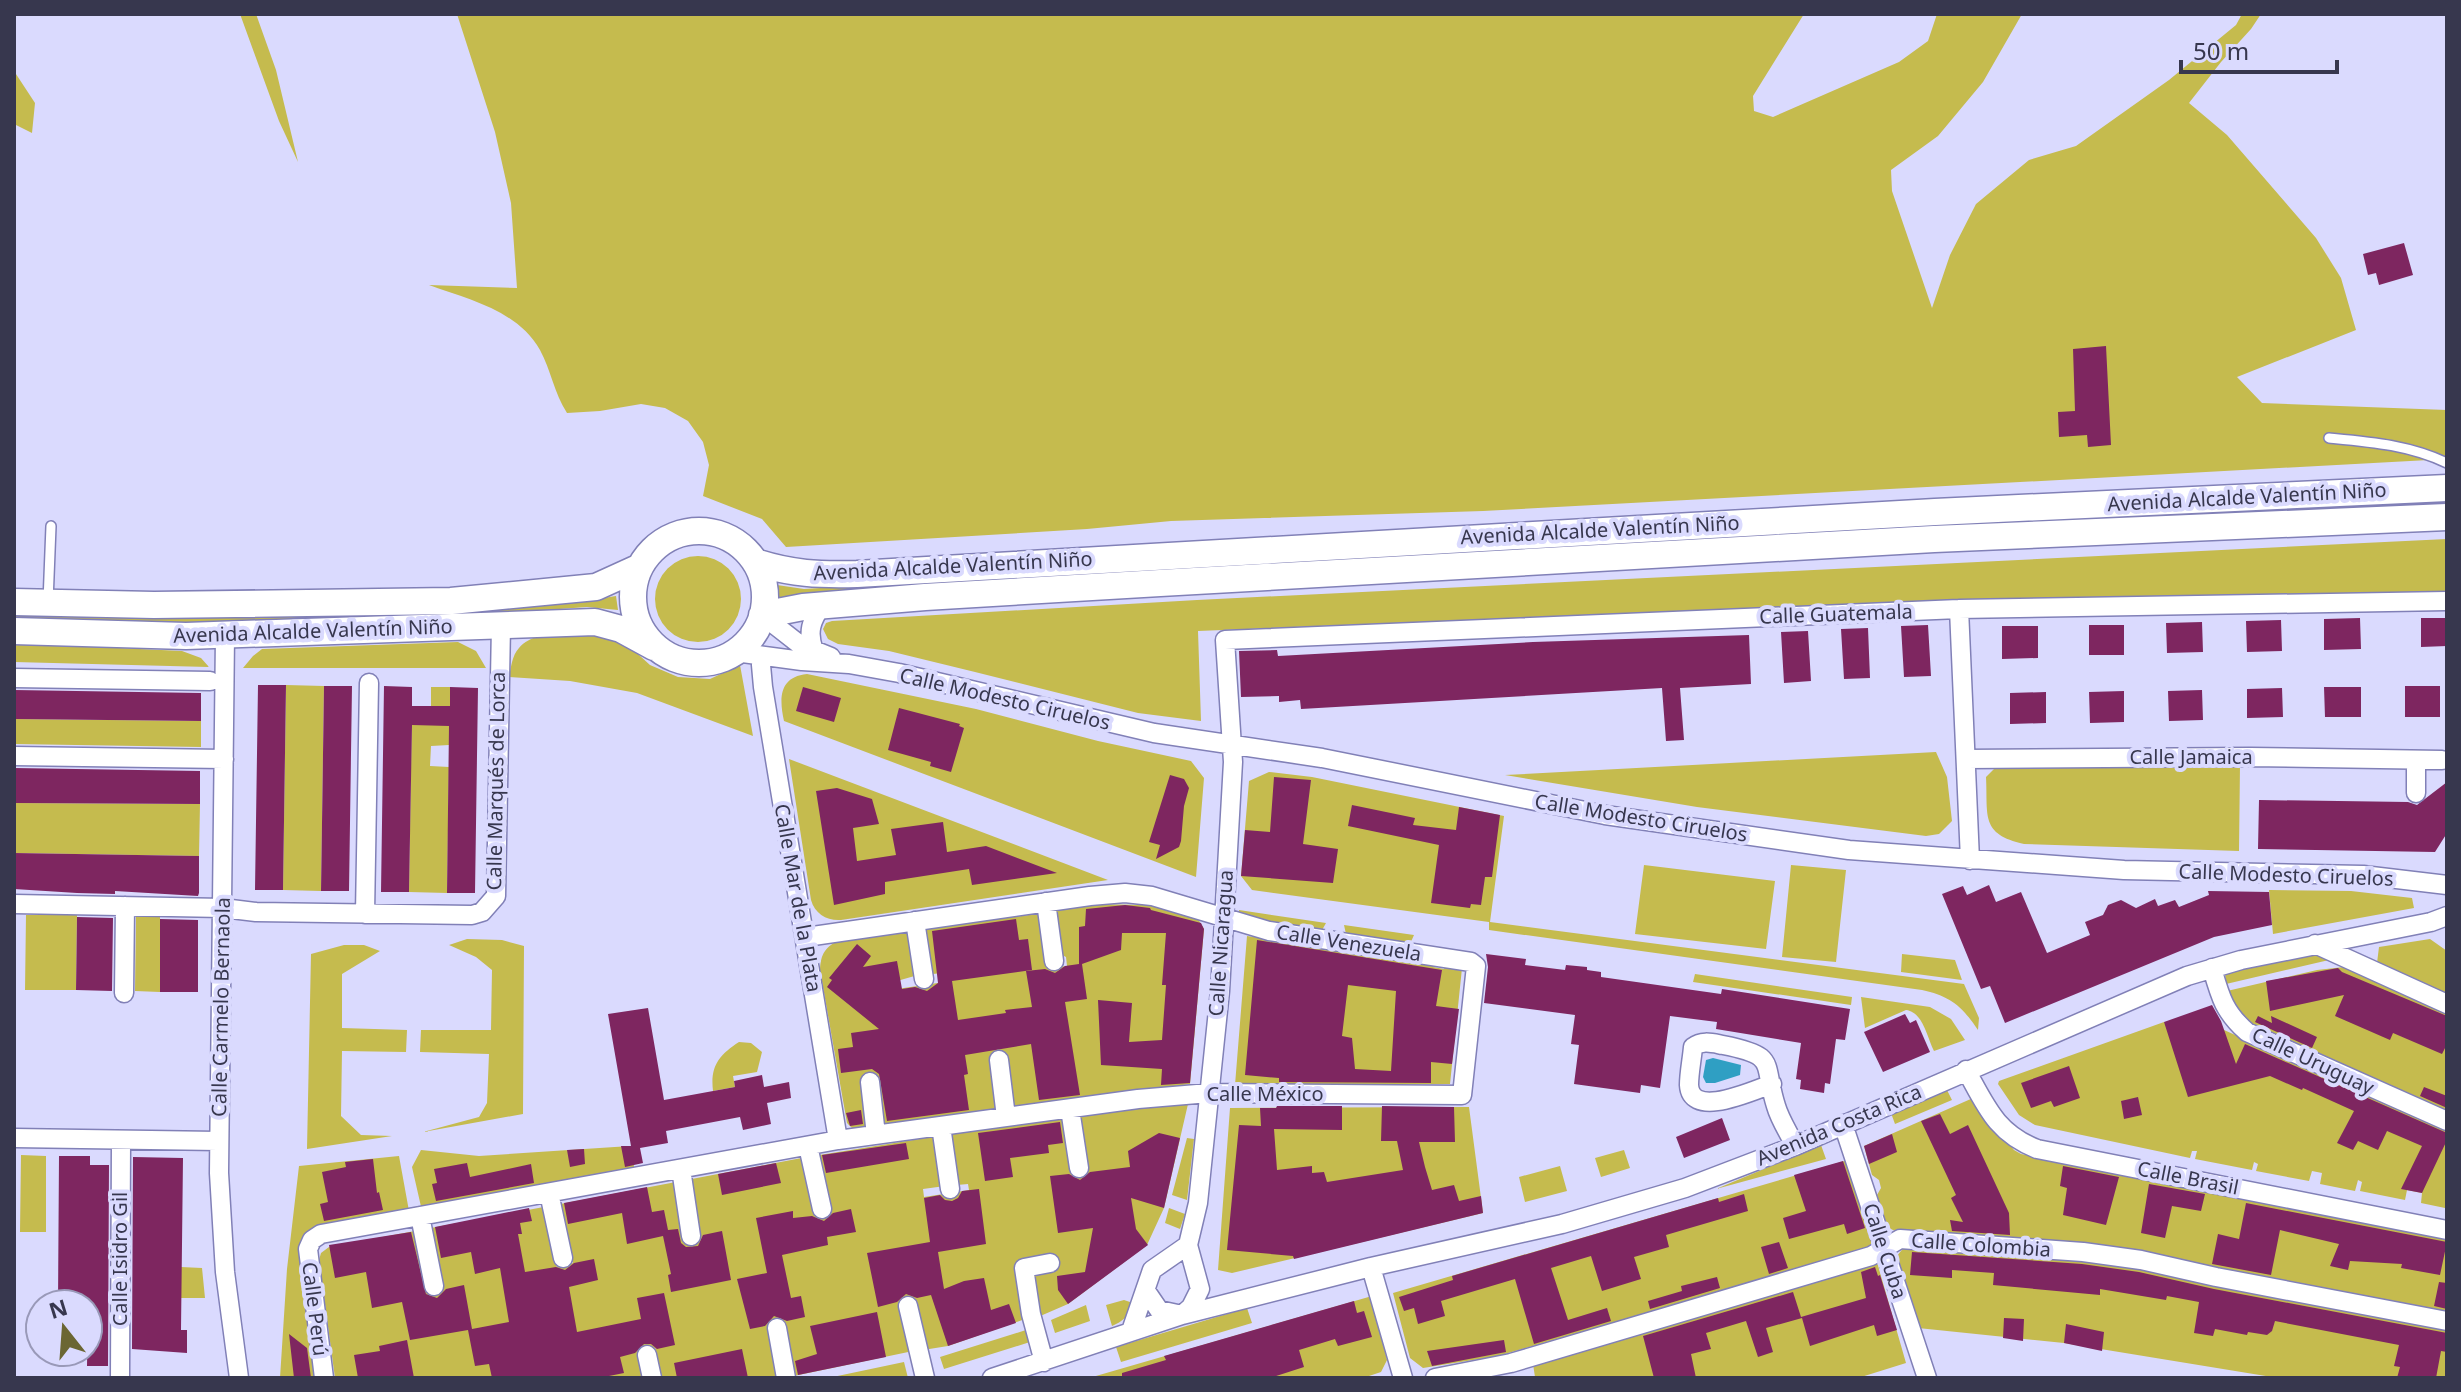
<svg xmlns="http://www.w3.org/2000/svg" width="2461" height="1392" font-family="'Noto Sans',sans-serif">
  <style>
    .green { fill: #c5bb4e }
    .water { fill: #2f9fc3 }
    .building { fill: #7e2660; fill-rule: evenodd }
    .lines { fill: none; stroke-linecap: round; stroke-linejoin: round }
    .lane-casing { stroke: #8180b7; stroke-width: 12 }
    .street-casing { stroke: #8180b7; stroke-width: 21 }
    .secondary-casing { stroke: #8180b7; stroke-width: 29 }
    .lane { stroke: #fff; stroke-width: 9 }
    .street { stroke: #fff; stroke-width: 18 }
    .secondary { stroke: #fff; stroke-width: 26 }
    .labels { text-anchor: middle; stroke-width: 8; stroke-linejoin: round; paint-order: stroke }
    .street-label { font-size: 20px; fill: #37374e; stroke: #dadafe }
  </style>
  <rect width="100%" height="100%" fill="#dadafe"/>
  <path class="green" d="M240,14h16l20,56 22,92 -19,-41z
    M457,14h1347l-51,82 1,15 19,6 126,-55 29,-21 9,-27h85l-39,68 -45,54 -47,34 1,21 40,117 18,-53 26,-51 53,-44 47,-14 93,-66 67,-55 6,-11h19l-10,15 -30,33 -32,41 38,32 89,103 25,40 15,52 -119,47 25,26 185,7v49l-964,52 -312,10 -84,8 -301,18 -24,-28 -59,-23 6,-31 -6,-23 -15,-21 -23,-13 -24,-4 -41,7 -33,2c-13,-20 -16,-43 -27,-63 -23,-40 -70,-50 -111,-65l88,3 -6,-85 -16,-71z
    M14,71l21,32 -3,30 -18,-9z
    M2447,499v5l-1300,68v-5l371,-22z
    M2447,539v53l-475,8 -774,31 3,90 -63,-8 -163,-41 -86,-21 -51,-7 -10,-5 -5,-10 3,-6 6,-2 365,-21z
    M655 599a43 43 0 1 1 86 0a43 43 0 1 1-86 0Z
    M1132,569v4l-353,27 -2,-15 27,4z
    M616,596l2,14 -31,-3 -138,10 -242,8 -193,-4v-6c106,4 211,3 317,1 94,-2 192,-4 285,-20z
    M604,634l25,12 21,19 28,12 32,2 30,-14 13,71 -116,-43 -67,-12 -61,-4c2,-9 3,-22 10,-29 17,-21 61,-14 85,-14z
    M458,642l18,9 10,17h-243l10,-12 9,-7z
    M14,643l168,8 19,7 8,9 -195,-5z
    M807,674l169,35 122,32 93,20 13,17 -8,99 -412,-156c-5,-23 -5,-44 23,-47z
    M286,685l38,1 -3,205 -38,-1z
    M431,687h19v19h-19l18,20v19l-18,1 -1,20 19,1 -2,126 -38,-1 3,-186h19z
    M14,719l187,2v26l-187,-3z
    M1936,752l11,25 5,44 -13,13 -13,2 -229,-29 -192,-32z
    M789,759l319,121 -267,40c-14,1 -26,-6 -30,-20z
    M2240,765l-1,86 -215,-7c-44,-10 -36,-28 -38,-67l8,-8z
    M1269,772l43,5 192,39 -14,106 474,62 15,34 -1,12c-16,-24 -28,-34 -56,-40l-433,-60v-8l-237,-32 -11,-14 8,-95z
    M14,803l186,1 -1,52 -185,-3z
    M1644,865l131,16 -9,68 -131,-15z
    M1791,865l55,5 -10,92 -54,-5z
    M2269,890l82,1 61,7 2,10 -141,26z
    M1086,904l65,1 47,14 6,10 -14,155 -337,45 -6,-6 -27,-153c1,-14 3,-20 15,-28l77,-10 6,43 -21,6v8l54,-8 -1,-9 -17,2 -6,-4 -5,-41 122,-16 4,55 19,-2 -1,-9 -10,-5 -5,-41z
    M1239,910l87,13 -5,9 -49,-7 -33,-9z
    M26,915h51l-1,75h-51z
    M136,916l24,1v75l-25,-1z
    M1344,925l70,10 -4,9 -64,-10z
    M1247,936l187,27 -1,4 11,2 2,-4 16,3 -12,116 -215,1z
    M467,939l35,1 22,6 -1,168 -100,18 56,-15 8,-14 2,-49 -69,-2 1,-22h70l1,-60 -16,-13 -27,-12z
    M2430,939l17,12v44l-70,-32 2,-16z
    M344,945h20l16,6 -38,23v54l65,2 -1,22 -64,-1 -1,65 20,19 31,1 -85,13 4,-195z
    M1902,954l53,6 7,20 -61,-8z
    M2315,954l14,6 -103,24 -1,-11z
    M2344,967l103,45v102l-199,-88 -13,-15 -8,-20 90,-21z
    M1695,974l157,23 -1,8 -158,-23z
    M1861,997l69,10 21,12 14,21 -31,11c-7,-14 -11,-39 -28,-41l-41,18z
    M2164,1022l60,8 223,99 -2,79 -24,-5 1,-10 -15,-3 -2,10 -45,-9 2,-9 -4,-2 -3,11 -35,-7 2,-11 -10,-2 -3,10 -53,-10 2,-7 -4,-2 -2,8 -57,-11 2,-8h-5l-2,7 -155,-33 -16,-10 -21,-31 1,-3z
    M739,1042l12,1 11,9 -5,20 -24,4 2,11 -22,4c-3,-25 6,-36 26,-49z
    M1947,1090l5,10 -57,24 -4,-11z
    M1973,1098l41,52 7,4 426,85v76l-550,-83 -10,-5 -10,-32 4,-7 -2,-8 -7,-5 -8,-29z
    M1170,1103l18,1 -24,104 -17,37 -79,59 -30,13 -12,-54 2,55 -80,28 -25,4 -9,-52 -9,2 -6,9 3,3 11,39 -124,26 -5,-55 -7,1 6,55h-126l-5,-25 4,-2 -1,-3 -18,5 2,8h5l4,17h-313l-16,-118 2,-7 8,-6 220,-41 10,45 -6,6 4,10 16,-4 -18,-58 252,-48 131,-21 7,50 -22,3 1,8 45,-7 -1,-6 -11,1 -11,-51z
    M1469,1107l14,106 -251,60 -14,-3 12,-162z
    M1187,1138l7,1 -7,61 -15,-5z
    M1821,1145l5,14 -110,30z
    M630,1146l5,25 -213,40 -10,-44 9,-17 58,6z
    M1624,1150l6,18 -29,9 -6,-19z
    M21,1155l25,1v76h-26z
    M399,1156l10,55 -107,36 -2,11 15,120h-35l7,-109 12,-103z
    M1848,1160l25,87 -375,109 -75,12 -13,-10 -17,-65z
    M1560,1166l7,25 -42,11 -6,-25z
    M1169,1208l16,6 -5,15 -15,-6z
    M1906,1245l207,17 334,65v51h-169l-214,-35 -146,-15 -22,-71z
    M1877,1262l29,101 -48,15 -323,-1 -2,-13z
    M181,1267l21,1 3,30h-24z
    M1372,1296l15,64 -6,12 -18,6h-274z
    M1124,1300l6,2c2,13 -7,19 -18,24l-6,-21z
    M1086,1305l4,16 -35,12 -4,-13z
    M1247,1308l5,15 -131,39 -5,-15z
    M1026,1330l4,12 -86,27 -4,-12z
    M904,1362l4,16h-80z"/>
  <path class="water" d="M1713,1058l28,7 -1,10 -25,8h-9l-3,-6 3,-17z"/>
  <path class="building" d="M2404,243l9,32 -34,10 -3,-12 -8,2 -5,-21z
    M2106,346l5,99 -23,2 -1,-12 -28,2 -1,-25 17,-1 -2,-62z
    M2360,618l1,31 -37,1v-31z
    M2421,618h26v28l-26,1z
    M2281,620l1,31 -35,1 -1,-31z
    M2202,622l1,30 -36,1 -1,-30z
    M1928,625l3,51 -27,1 -3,-51z
    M2089,625h35v30h-35z
    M2002,626h36v32l-36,1z
    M1868,628l2,50 -26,1 -3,-50z
    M1808,631l3,50 -27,2 -3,-51z
    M1749,635l2,49 -71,4 4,52 -18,1 -4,-53 -361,21 -1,-9 -21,2v-6l-38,1 -2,-46 38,-1 1,6 255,-14z
    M258,685h28l-3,205h-28z
    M324,686h28l-3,205h-28z
    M384,686l28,1v19h38v-19l28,1 -3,205h-28l2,-167 -37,-1 -3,167h-28z
    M2405,686h35v31h-35z
    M803,687l38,11 -7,24 -38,-11z
    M2324,687h37v30h-36z
    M2282,688l1,29 -36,1v-29z
    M14,690l187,3v28l-187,-2z
    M2202,690l1,30 -34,1 -1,-30z
    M2124,691v31l-34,1 -1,-31z
    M2046,692v31l-36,1v-31z
    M899,708l61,16 -1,2 5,2 -13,44 -21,-6 1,-4 -43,-12z
    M14,768l186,3v33l-186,-1z
    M1170,775l14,4 5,9 -5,18 -3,35 -2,6 -23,12 4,-14 -11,-3z
    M1274,777l37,3 -8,64 35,5 -5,34 -92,-7 4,-46 25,2z
    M2447,782v51l-12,19 -177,-3 1,-49 149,2 9,3z
    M837,788l35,11 7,25 -26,4 4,33 39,-6 -5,-26 52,-7 4,30 39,-6 71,27 -85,12 -3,-16 -84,13v12l-51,11 -18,-114z
    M1352,805l63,13 -2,7 43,5 3,-23 41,8 -8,62h-7l-4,28 -10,-1 -1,4 -39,-5 8,-58 -91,-19z
    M14,853l185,3v37l-1,3 -83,-5v3l-38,-1 -63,-4z
    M1989,885l7,17 25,-10 26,61 43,-18 -5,-13 18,-7 5,-10 13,-5 15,8 19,-9 3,7 17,-6 4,7 30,-12 -1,-4 61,1 3,33 -58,12 -209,86 -15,-37 -9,3 -39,-95 21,-8 4,9z
    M1125,905l25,3 1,2 50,13 3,6 -14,154 -29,2 1,-16 -61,-4 -3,-65 34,3 -3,39 33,-2 4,-55h-4l4,-52h-44l-1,17 -39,14 5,35 -22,3 15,93 -41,5 -8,-56 -66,11 3,19 -4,1 5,35 -82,11 -8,-47 -7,-5 -31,4 -3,-24 15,-2 -2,-14 28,-4 -52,-42 5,-7 -3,-2 28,-34 14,12 -8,11 34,-6 5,28 13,-2 12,4 11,-8 -6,-52 84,-12 3,21 9,-1 4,31 -80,11 6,39 48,-7 -1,-3 27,-3 -6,-36 19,-2 10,4 10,-7 14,-2v-37l6,-1 1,-17z
    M77,917l36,1 -1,73 -36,-1z
    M160,919l38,1v72h-38z
    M1257,940l185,30 -6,36 23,3 -7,55 -21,-2v21l-152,-1v-4l-34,-3zM1348,985l48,6 -5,80 -36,-2 -3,-31 -10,-2z
    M1486,954l40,5 -1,6 40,5 1,-5 21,2v3l14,2v5l120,17 1,-5 128,20 -5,31 -9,-1 -6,45 -5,-1 -1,10 -24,-4 1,-9 -5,-1 5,-36 -85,-14 1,-7 -47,-6 -10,72 -19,-3 -1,8 -66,-9 5,-39 -8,-1 4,-29 -91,-12 4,-36z
    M2338,968l4,4 105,44v28l-5,10 -49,-21 -3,7 -55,-24 9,-21 -74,16 -4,-30z
    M2212,1005l9,16 15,43 9,-20 202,89v7l-25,53 -21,-4 21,-43 -35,-15 -9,19 -20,-9 -5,9 -16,-7 17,-32 -51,-23 -1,2 -32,-14 -82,21 -24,-75z
    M648,1008l16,92 71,-13 -1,-6 28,-6 2,12 25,-5 2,16 -24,5 4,21 -28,6 -3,-13 -74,14 2,12 -28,5 3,15 -18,4 -4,-21h10l-23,-132z
    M1905,1014l5,9 6,-3 14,32 -47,20 -19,-40z
    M2258,1016l14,7 -1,-7 46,21 -5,11 -57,-26z
    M2069,1066l11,32 -26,9 -3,-6 -20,7 -10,-25z
    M2424,1087l23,9v12l-27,-12z
    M2138,1097l4,18 -18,4 -3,-18z
    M1277,1106h65v24l-68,-1 3,41 35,-4v7l12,-1 3,10 76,-12 -6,-29h-16l1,-35 72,1 1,35h-36l6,25 7,23 22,-5 5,16 22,-5 2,17 -189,46 -1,-3 -66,-6 12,-125 22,1 -1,-18h16z
    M861,1110l2,14 -13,2 -4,-13z
    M1940,1114l10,20 18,-9 41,88 1,22 -58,-4 -2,-11 13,2 -12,-24 5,-3 -35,-74z
    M1722,1118l8,22 -46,18 -8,-21z
    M1060,1122l3,21 -15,2 1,8 -39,5 3,19 -28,4 -7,-48z
    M1159,1133l21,5 -16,70 -33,-10 5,31 12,16 -80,59 -10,-14 -1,-14 28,-4 8,-44 -35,5 -8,-57 19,-2 11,6 10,-8 40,-5 -2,-16z
    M1892,1134l5,18 -28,12 -5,-18z
    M906,1143l3,16 -83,14 -4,-18z
    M584,1149l1,15 -15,3 -3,-17z
    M59,1156h31v9h19l-1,201h-21l1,-62h-30z
    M133,1157l50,1 -2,172h6v23l-55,-4z
    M373,1159l4,34 2,-1 4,18 -59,11 -4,-17 8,-2 -6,-30 24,-5 -1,-5z
    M1843,1161l22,67 -18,6 -3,-10 -55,15 -6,-21 23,-7 -12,-36z
    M467,1163l3,14 61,-13 3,19 -98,18 -4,-17 5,-1 -3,-14z
    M776,1163l5,20 -59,12 -4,-21z
    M2063,1166l56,11 -13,48 -43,-10 4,-27 -7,-2z
    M2149,1184l56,10 -4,17 -29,-5 -7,32 -24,-5z
    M647,1187l5,25 12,-2 4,20 10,-1 3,14 5,4 12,-1 5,-11 19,-4 9,49 -60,12 -3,-17 3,-1 -8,-38 -36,8 -5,-31 -54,11 -4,-21z
    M979,1189l7,55 -48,8 6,37 20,-8 20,-3 7,32 18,-6 7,19 -68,23 -17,-51 -14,3 -11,-4 -9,8 -19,5 -11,-54 63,-11 -6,-44 16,-3 5,5 7,1 6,-3 4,-7z
    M1744,1194l4,17 -82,24 3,12 -35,10 7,22 -39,12 -11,-35 -40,12 17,52 39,-12 4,13 -77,23 -19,-65 -74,22 4,15 -27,8 -4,-16 -10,3 -5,-14 54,-17 -1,-4 266,-78 1,4z
    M2246,1203l201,39 -7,33 -39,-7 1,-4 -52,-3 -2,9 -18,-4 9,-22 -59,-14 -9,45 -59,-11 6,-30 21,5z
    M529,1208l3,13 -12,2 2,11h-4l7,38 31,-5 9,3 9,-7 20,-4 4,21 -29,7 8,45 64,-13 -4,-21 27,-5 11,52 -18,4 -6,-5h-7l-9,9 -15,4 4,16 -25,5h-107l-3,-14 -14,2 -7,-36 -58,10 -8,-38 -30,6 -6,-36 -31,6 -6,-33 82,-13 15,62 11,4 9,-9 18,-4 8,44 37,-7 -9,-54 -25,6 -4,-22 -30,6 -6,-31z
    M851,1209l5,23 -29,5 1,8 -46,10 9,43 10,-2 4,21 -18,4 -13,-5 -9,10 -15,3 -13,-50 30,-6 -11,-55 37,-7v7l19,-2 12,5 9,-8z
    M1779,1242l9,26 -19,6 -8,-27z
    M1912,1252l170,12 57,8 75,17 233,44v19l-6,-1 -5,27h-39l3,-11 -6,-1 5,-21 -124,-24 -3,10 -5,4 -19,-3 -1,3 -32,-6 -2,7 -19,-3 5,-31 -32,-6 -1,4 -66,-11v6l-107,-10 1,-12 -42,-3v8l-42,-3z
    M1875,1267l3,9 2,-1 17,55 -20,6 -3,-11 -64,21 -8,-28 -36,10 7,24 -15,5 -12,-36 -40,12 5,16 -20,5 5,24h-42l-11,-42 150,-44 8,25 65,-19 -5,-26z
    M1717,1277l3,11 -70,21 -2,-8 34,-10 -1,-5z
    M2439,1282l8,1v26l-13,-3z
    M1354,1301l3,12 7,-2 8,26 -34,9 -3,-7 -36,11 5,17 -34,11h-148v-5l44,-13 -2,-4z
    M877,1312l9,45 -88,18 -3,-14 22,-7 -7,-28z
    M2004,1318l20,1 -1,22 -20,-3z
    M2066,1324l38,8 -2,19 -38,-8z
    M289,1334l18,14 4,30h-17z
    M407,1340l7,38h-56l-4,-23 26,-4 -1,-5z
    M1504,1340l2,12 -74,14 -5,-15z
    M742,1349l6,29h-71l-3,-15z"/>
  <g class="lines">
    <defs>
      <path id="lane" d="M2329,438c42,4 80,7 118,25
        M48,602l3,-76"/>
      <path id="street" d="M1959,609l11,251
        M762,615l37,29 32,13
        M225,635l-6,538 6,99 14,106
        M814,651c-7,-19 -3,-30 8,-46
        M735,652l67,9 47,3 50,9 255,60 168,25 283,57 244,35 275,20 239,5 84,10
        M763,656l-2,9 2,22 75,453
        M14,678l196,3
        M14,756l210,3
        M1966,759l284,-2 192,3
        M2416,793v-33
        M1046,902l8,59
        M14,904l209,4 33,4 216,3 10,-3 14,-16 5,-271
        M365,914l4,-231
        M915,921l9,58
        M2315,944l132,60
        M2212,968c8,28 12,44 35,64l200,89
        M124,993l1,-87
        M999,1060l7,57
        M1966,1070c20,36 30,63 71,79l410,81
        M870,1082l6,53
        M1772,1084c-18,6 -81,36 -83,1 0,-12 3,-26 4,-38 9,-7 19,-4 30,-2 56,11 39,17 53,61 4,14 13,27 19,40
        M1070,1109l9,59
        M1843,1124l84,254
        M941,1126l9,63
        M14,1138l204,3
        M808,1146l14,63
        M681,1169l10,67
        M549,1193l14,65
        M420,1216l14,70
        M1371,1267l32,111
        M1146,1291l13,19 23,5 9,-8 9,-18 -12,-44 10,-42 22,-212 13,-229 -8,-122 734,-31 488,-8
        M908,1306l17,72
        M777,1328l9,50
        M1131,1331l21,-61 36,-25
        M647,1355l5,23
        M1044,1362l-13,-48 -7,-46 26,-5
        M120,1378l1,-238
        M324,1378l-16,-129 4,-9 9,-6 517,-94 300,-41 71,-6 253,2 14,-129 -5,-4 -202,-31 -117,-35 -27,-3 -35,3 -284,41
        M992,1378l190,-63 189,-48 191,-43 123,-36 110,-42 392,-170 54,-16 190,-38 16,-6
        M1435,1378l76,-15 360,-107 29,-17 183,13 58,8 75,17 231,44"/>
      <path id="secondary" d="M633 597a66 66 0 1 1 132 0a66 66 0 1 1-132 0Z
        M755,562c37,12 64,13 102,12l1078,-62 512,-24
        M14,602l140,3 297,-4 145,-14 44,-20
        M762,615l41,-8 122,-10 235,-14 774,-44 513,-22
        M14,631l172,5 409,-14 26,7 33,18"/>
    </defs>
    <use href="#lane" class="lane-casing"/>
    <use href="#street" class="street-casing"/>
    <use href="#secondary" class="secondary-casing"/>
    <use href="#lane" class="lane"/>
    <use href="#street" class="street"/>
    <use href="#secondary" class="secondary"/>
  </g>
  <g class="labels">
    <g class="street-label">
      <text transform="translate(2247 497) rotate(-3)" y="7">Avenida Alcalde Valentín Niño</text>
      <text transform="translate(1600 530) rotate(-3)" y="7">Avenida Alcalde Valentín Niño</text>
      <text transform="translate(953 566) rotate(-3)" y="7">Avenida Alcalde Valentín Niño</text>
      <text transform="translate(1836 614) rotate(-2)" y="7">Calle Guatemala</text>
      <text transform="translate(313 631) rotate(-2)" y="7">Avenida Alcalde Valentín Niño</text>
      <text transform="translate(1005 699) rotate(13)" y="7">Calle Modesto Ciruelos</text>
      <text x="2191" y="764">Calle Jamaica</text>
      <text transform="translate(496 781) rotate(-89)" y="7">Calle Marqués de Lorca</text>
      <text transform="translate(1641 818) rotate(9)" y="7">Calle Modesto Ciruelos</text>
      <text transform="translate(2286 875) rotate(2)" y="7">Calle Modesto Ciruelos</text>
      <text transform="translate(798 898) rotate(80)" y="7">Calle Mar de la Plata</text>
      <text transform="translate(1221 943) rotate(-86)" y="7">Calle Nicaragua</text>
      <text transform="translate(1349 943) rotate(9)" y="7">Calle Venezuela</text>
      <text transform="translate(221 1007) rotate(-89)" y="7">Calle Carmelo Bernaola</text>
      <text transform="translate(2313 1061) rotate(25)" y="7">Calle Uruguay</text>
      <text x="1265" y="1101">Calle México</text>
      <text transform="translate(1839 1125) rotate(-23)" y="7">Avenida Costa Rica</text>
      <text transform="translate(2188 1178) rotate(11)" y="7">Calle Brasil</text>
      <text transform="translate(1981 1245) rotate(4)" y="7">Calle Colombia</text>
      <text transform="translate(1885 1251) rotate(72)" y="7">Calle Cuba</text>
      <text transform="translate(120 1259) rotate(-90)" y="7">Calle Isidro Gil</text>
      <text transform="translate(315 1309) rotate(83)" y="7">Calle Perú</text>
    </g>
  </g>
  <rect width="2461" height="1392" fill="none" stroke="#37374e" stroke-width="32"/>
  <g transform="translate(64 1328) rotate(343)"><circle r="38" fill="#dadafe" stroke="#9999b8" stroke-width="2"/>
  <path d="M0-6L14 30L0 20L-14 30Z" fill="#6b6633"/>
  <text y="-12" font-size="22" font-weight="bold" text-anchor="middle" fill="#37374e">N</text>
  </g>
  <path d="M2181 60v12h156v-12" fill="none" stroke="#37374e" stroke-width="4"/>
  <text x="2193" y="60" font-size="24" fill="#37374e" stroke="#dadafe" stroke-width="6" paint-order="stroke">50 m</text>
</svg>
